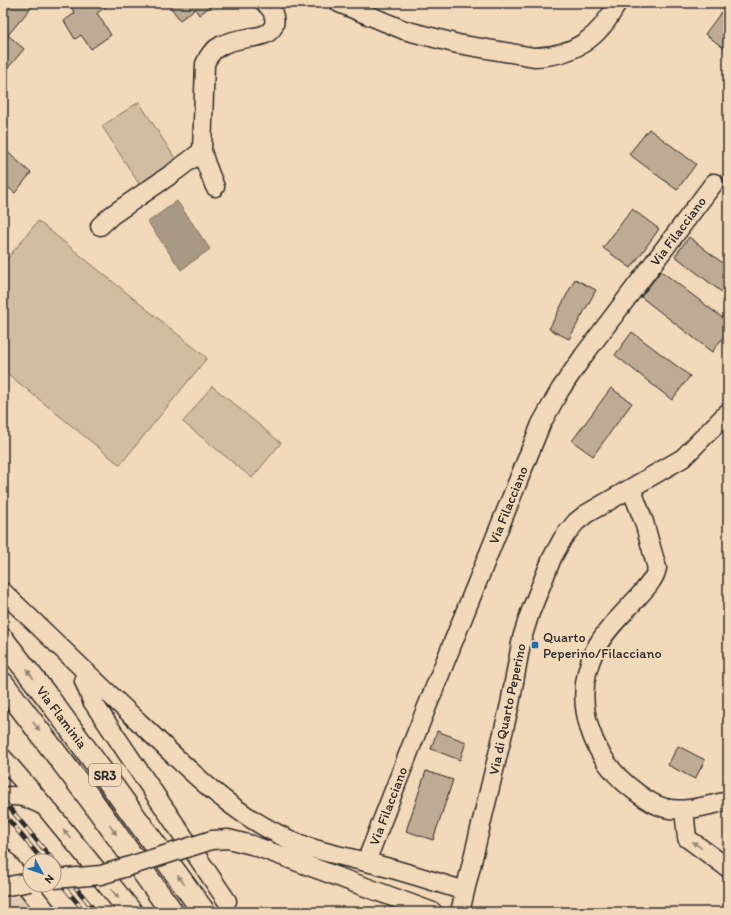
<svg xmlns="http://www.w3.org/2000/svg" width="731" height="915" font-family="Itim,sans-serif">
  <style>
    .built { fill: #e2cbae }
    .green { fill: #d1bda1; stroke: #7e7466 }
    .water { fill: #a89984; stroke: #766d60 }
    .building { fill: #beab94; stroke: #2b2b2b }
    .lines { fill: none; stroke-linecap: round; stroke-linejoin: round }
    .minor-casing { stroke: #2b2b2b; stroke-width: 21 }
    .highway-casing { stroke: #2b2b2b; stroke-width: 25 }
    .minor { stroke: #f2d9b9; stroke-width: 18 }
    .highway { stroke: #f2d9b9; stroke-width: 22 }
    .rail-casing { stroke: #2b2b2b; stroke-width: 4.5 }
    .rail { stroke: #f2d9b9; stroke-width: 3; stroke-dasharray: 9; stroke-linecap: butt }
    .minor-bridge-casing { stroke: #2b2b2b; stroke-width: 21; stroke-linecap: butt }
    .minor-bridge { stroke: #f2d9b9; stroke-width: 18 }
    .oneway { fill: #8e8272 }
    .poi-dot { fill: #1f6fb2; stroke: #f2d9b9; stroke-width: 1.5 }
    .labels { text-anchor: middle; stroke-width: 3.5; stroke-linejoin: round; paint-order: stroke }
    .shield { fill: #f2d9b9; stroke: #675f56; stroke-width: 1 }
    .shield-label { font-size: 13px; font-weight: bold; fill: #2b2b2b }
    .street-label { font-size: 14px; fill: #2b2b2b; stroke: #f2d9b9 }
    .poi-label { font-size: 14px; fill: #2b2b2b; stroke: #f2d9b9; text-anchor: start }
  </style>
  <rect width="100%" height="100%" fill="#f2d9b9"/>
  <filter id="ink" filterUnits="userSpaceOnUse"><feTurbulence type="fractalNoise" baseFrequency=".025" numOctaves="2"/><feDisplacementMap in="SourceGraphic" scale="8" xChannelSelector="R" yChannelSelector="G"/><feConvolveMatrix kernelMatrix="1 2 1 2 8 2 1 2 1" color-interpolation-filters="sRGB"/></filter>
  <g filter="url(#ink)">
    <path class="built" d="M22,896l13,16h-32v-13z"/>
    <path class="green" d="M139,102l39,61 -37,24 -39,-61z
      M38,221l169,137 -87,107 -117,-95v-106z
      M212,386l69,57 -29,35 -69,-56z"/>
    <path class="water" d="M177,201l33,48 -29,21 -33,-48z"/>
    <path class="building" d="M3,3h32l-27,32 16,14 -17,20 -4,-3z
      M68,3h44l-15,10 14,22 -20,14 -10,-14 -6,4 -11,-18 11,-8z
      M172,3h43l-16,12 -4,-6 -15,11 -11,-15z
      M728,3v48l-23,-17z
      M649,129l47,35 -19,26 -48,-36z
      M3,148l28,25 -16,20 -12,-10z
      M632,209l27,20 -28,39 -28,-20z
      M689,237l39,30v30l-53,-41z
      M661,271l67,51v9l-16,21 -71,-55z
      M575,279l21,11 -27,49 -20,-10z
      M632,332l58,44 -18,24 -57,-45z
      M611,388l21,15 -39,53 -21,-15z
      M437,731l29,11 -6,18 -29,-11z
      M678,746l27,14 -10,19 -27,-14z
      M426,771l27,9 -20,60 -27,-9z"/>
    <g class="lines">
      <defs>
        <path id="minor" d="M339,3l65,27 54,14 76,13c40,-1 66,-19 83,-54
          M215,187l-9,-23 -4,-13 3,-87c7,-19 24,-23 43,-26 5,-1 10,-1 15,-3 17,-6 13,-23 2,-32
          M100,226l12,-11 61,-42 29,-22
          M631,488l13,34 13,46c-2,11 -11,20 -18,28 -14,16 -35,35 -44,54 -25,52 -3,110 41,142 9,7 18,13 29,16 20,5 43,-3 63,-7
          M3,592c46,44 92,89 138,132 43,41 85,85 139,111 29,15 55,19 86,27 34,8 66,19 99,29
          M87,673l-3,8 8,20 135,200
          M3,758l43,50 55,67
          M3,797c16,-3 25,1 39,8
          M684,810l3,28 41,30
          M212,840l16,-1 24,6 181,67
          M3,857l44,55
          M366,862l50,-128 125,-310 19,-34 24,-35 130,-172
          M460,912l50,-208 12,-66 8,-25 22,-55 11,-20 13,-16 10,-8 97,-56 45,-46"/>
        <path id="highway" d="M3,640l46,59 155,213
          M3,684l89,117 80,111
          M101,875l30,37"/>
      </defs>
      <use href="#minor" class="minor-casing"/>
      <use href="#highway" class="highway-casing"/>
      <use href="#minor" class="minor"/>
      <use href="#highway" class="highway"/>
      <defs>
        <path id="rail" d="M3,800l93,112
          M3,813l40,48
          M54,875l31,37"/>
      </defs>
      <use href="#rail" class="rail-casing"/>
      <use href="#rail" class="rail"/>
      <defs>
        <path id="minor-bridge" d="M54,879l47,-4 111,-35
          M3,887l27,-5"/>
      </defs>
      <use href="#minor-bridge" class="minor-bridge-casing"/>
      <use href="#minor-bridge" class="minor-bridge"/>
    </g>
    <defs><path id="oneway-solid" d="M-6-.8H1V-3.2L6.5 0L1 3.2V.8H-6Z"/></defs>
    <g class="oneway">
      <use href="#oneway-solid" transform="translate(30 674) rotate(-128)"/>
      <use href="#oneway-solid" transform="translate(36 726) rotate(52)"/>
      <use href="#oneway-solid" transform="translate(113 830) rotate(54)"/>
      <use href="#oneway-solid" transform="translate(67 834) rotate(-129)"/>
      <use href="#oneway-solid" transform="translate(697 845) rotate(-144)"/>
      <use href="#oneway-solid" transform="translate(181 880) rotate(-126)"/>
      <use href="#oneway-solid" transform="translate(115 894) rotate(51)"/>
    </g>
  </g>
  <rect class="poi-dot" x="531" y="641" width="8" height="8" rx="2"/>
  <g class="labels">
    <rect class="shield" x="89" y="764" width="32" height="22" rx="3"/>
    <g class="shield-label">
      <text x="105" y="780">SR3</text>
    </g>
    <g class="street-label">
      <text transform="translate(678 231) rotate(-53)" y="5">Via Filacciano</text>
      <text transform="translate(508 505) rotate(-68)" y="5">Via Filacciano</text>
      <text transform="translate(507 709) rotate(-78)" y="5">Via di Quarto Peperino</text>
      <text transform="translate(62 717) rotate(53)" y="5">Via Flaminia</text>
      <text transform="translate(388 806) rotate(-69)" y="5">Via Filacciano</text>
    </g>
    <g class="poi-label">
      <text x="543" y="642">Quarto<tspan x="543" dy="16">Peperino/Filacciano</tspan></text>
    </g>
  </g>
  <rect width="731" height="915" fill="none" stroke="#f2d9b9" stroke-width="16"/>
  <rect x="8" y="8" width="715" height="899" fill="none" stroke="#2b2b2b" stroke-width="1.5" filter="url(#ink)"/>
  <g transform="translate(42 873) rotate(130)"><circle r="19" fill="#f2d9b9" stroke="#a29380"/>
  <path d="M0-3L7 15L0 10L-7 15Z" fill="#1f6fb2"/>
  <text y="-6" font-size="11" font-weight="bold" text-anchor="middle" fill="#2b2b2b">N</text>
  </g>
</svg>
